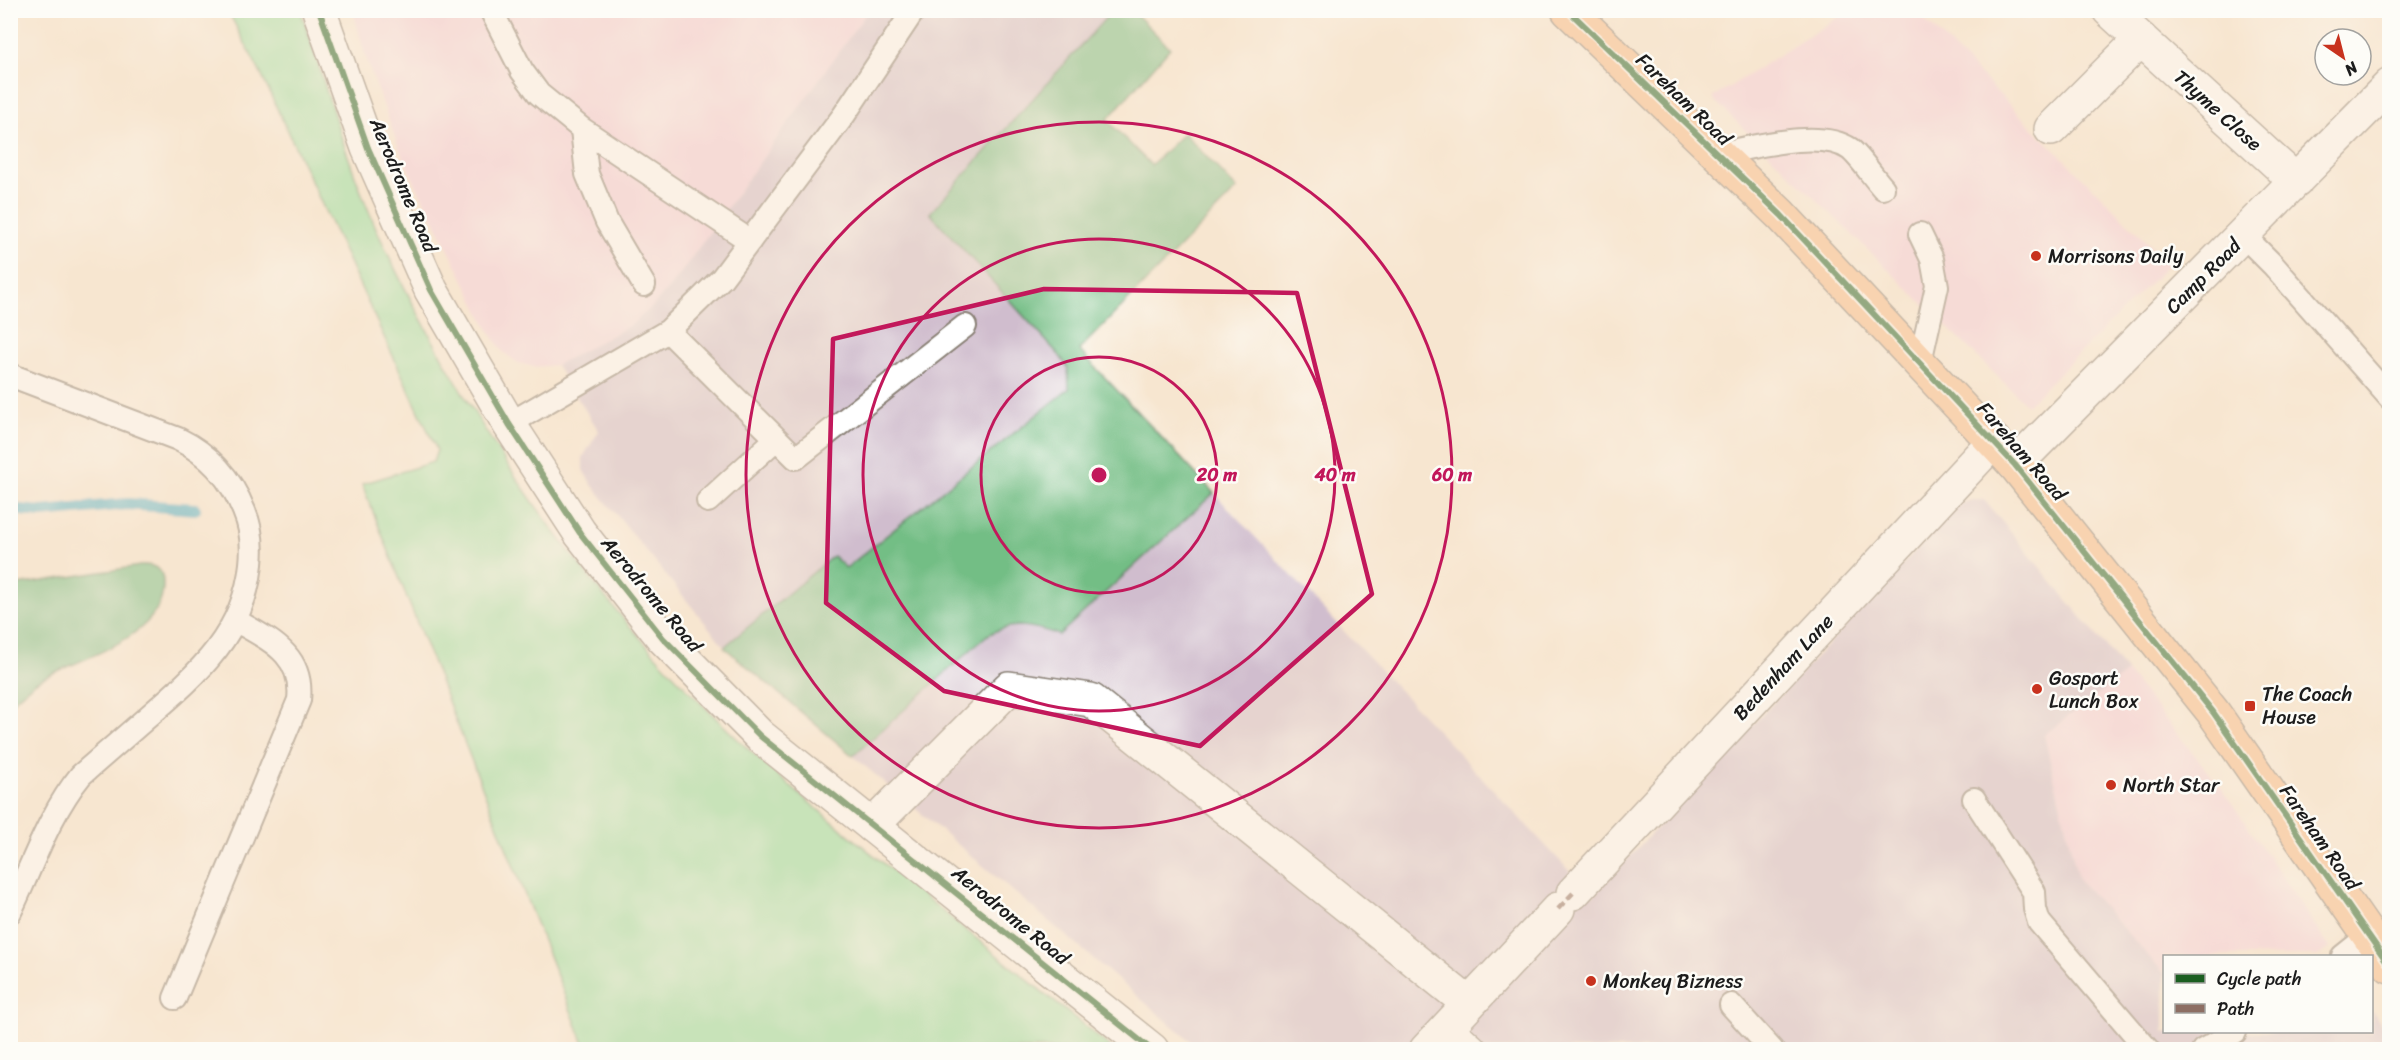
<svg xmlns="http://www.w3.org/2000/svg" width="2400" height="1060" font-family="Sriracha,sans-serif">
  <style>
    .built { fill: #f4cfde }
    .industrial { fill: #d0bdce }
    .green { fill: #8fdf9e; stroke: #567e5d; stroke-width: 1.5 }
    .forest { fill: #73be85; stroke: #486d50; stroke-width: 1.5 }
    .lines { fill: none; stroke-linecap: round; stroke-linejoin: round }
    .stream { stroke: #45acc5; stroke-width: 12 }
    .lane-casing { stroke: #8a8176; stroke-width: 26 }
    .street-casing { stroke: #8a8176; stroke-width: 36 }
    .primary-casing { stroke: #8a8176; stroke-width: 36 }
    .lane { stroke: #fff; stroke-width: 22 }
    .street { stroke: #fff; stroke-width: 33 }
    .primary { stroke: #f9bc8a; stroke-width: 33 }
    .quiet { stroke: #8d6e63; stroke-width: 4.5; stroke-dasharray: 9 4.5; stroke-linecap: butt }
    .cycleway-casing { stroke: #fdfcf7; stroke-width: 10 }
    .cycleway { stroke: #1b5e20; stroke-width: 6 }
    .marked { fill: none; stroke: #c2185b; stroke-width: 4.5; stroke-linejoin: round }
    .ring { fill: none; stroke: #c2185b; stroke-width: 3 }
    .poi-dot { fill: #c8321e; stroke: #fdfcf7; stroke-width: 2 }
    .labels { text-anchor: middle; stroke-width: 5; stroke-linejoin: round; paint-order: stroke }
    .street-label { font-size: 20px; fill: #1c1c1c; stroke: #fdfcf7 }
    .poi-label { font-size: 20px; fill: #1c1c1c; stroke: #fdfcf7; text-anchor: start }
    .centre { fill: #c2185b; stroke: #fdfcf7; stroke-width: 3 }
    .ring-label { font-size: 18px; text-anchor: middle; font-weight: bold; fill: #c2185b; stroke: #fdfcf7; stroke-width: 5; stroke-linejoin: round; paint-order: stroke }
  </style>
  <rect width="100%" height="100%" fill="#fdfcf7"/>
  <filter id="ink" filterUnits="userSpaceOnUse"><feTurbulence type="fractalNoise" baseFrequency=".0167" numOctaves="2"/><feDisplacementMap in="SourceGraphic" scale="12" xChannelSelector="R" yChannelSelector="G"/><feConvolveMatrix kernelMatrix="1 2 1 2 8 2 1 2 1" color-interpolation-filters="sRGB"/></filter>
  <filter id="wash" filterUnits="userSpaceOnUse"><feTurbulence type="fractalNoise" baseFrequency=".008" numOctaves="4" result="noise"/><feDisplacementMap in="SourceGraphic" scale="24" xChannelSelector="R" yChannelSelector="G"/><feGaussianBlur stdDeviation="1.35" result="paint"/><feColorMatrix in="noise" values="0 0 0 0 0 0 0 0 0 0 0 0 0 0 0 0 0 1.4 0 .05"/><feComposite in="paint" operator="in"/></filter>
  <g filter="url(#wash)">
    <rect width="100%" height="100%" fill="#f7e6d0"/>
    <path class="built" d="M353,11h515l-191,267 -24,28 -22,19 -75,40 -21,2 -17,-4 -16,-12 -12,-19 -87,-173 -37,-101z
      M1848,11h68l253,253 -142,141 -315,-307z
      M2127,672l94,115 109,161 -12,8h-154v17l-86,-94 -34,-145z"/>
    <path class="industrial" d="M868,11h244l-171,192 652,693 354,-379 14,-13 10,-4h13l143,172 -83,63 34,144 86,94v59h208v-22l17,27v12h-1189l-347,-293 -8,-39 -121,-71 -132,-161 -9,-15v-13l16,-26 -43,-66 75,-40 22,-19 24,-28z"/>
    <path class="green" d="M228,11h73c24,72 44,147 75,217 21,48 46,93 71,138 77,135 165,251 276,359 56,55 119,104 180,154 70,57 140,114 210,170h-527l-224,-565 71,-22 4,-12 -177,-378z"/>
    <path class="forest" d="M1112,11h21l37,37 -63,72 44,45 33,-32 53,56 -158,161 135,143 -155,142c-28,-10 -47,-14 -73,1l-133,120 -129,-109 109,-91 13,12 223,-179 -1,-21 -8,-12 -130,-143z
      M146,565c11,1 17,5 17,17 4,56 -86,77 -124,98 -10,6 -19,15 -28,23v-117z"/>
    <g class="lines">
      <path class="stream" d="M10,509l32,3 85,-8 68,5"/>
    </g>
  </g>
  <g filter="url(#ink)">
    <g class="lines">
      <defs>
        <path id="lane" d="M491,10l31,61 17,23 43,35 168,112
          M582,129l5,45 20,48 37,63
          M1717,154c34,-6 103,-26 133,-5 10,8 23,28 33,39
          M2243,235l30,30 117,133
          M668,331l128,127 169,-132
          M1920,362l17,-76 -5,-27 -12,-25
          M10,375l168,64c31,15 53,39 66,72 7,16 9,35 7,53 -7,69 -52,109 -101,151 -23,20 -46,40 -69,60 -32,39 -49,91 -71,137
          M509,424l159,-93 54,-53 122,-163 70,-105
          M708,501l68,-62
          M1974,799l60,93 1,17 4,13 109,128
          M2343,956l25,-20
          M175,998l124,-298c5,-46 -30,-60 -64,-80
          M1731,1005l41,45
          M2203,1050l32,-18"/>
        <path id="street" d="M319,10l49,138 63,142 78,134 71,109 83,105 97,98 392,314
          M2109,10l187,171
          M2051,129l90,-90
          M2015,465l375,-380
          M872,826l137,-138 82,12 377,303
          M1573,893l421,-452
          M1447,1029l23,21
          M1426,1050l132,-141"/>
        <path id="primary" d="M1568,10l213,205 234,250 198,247 177,254"/>
      </defs>
      <use href="#lane" class="lane-casing"/>
      <use href="#street" class="street-casing"/>
      <use href="#primary" class="primary-casing"/>
      <use href="#lane" class="lane"/>
      <use href="#street" class="street"/>
      <use href="#primary" class="primary"/>
      <path class="quiet" d="M1558,909l15,-16"/>
      <defs>
        <path id="cycleway" d="M319,10l49,138 63,142 78,134 71,109 83,105 97,98 392,314
          M1568,10l213,205 234,250 198,247 177,254"/>
      </defs>
      <use href="#cycleway" class="cycleway-casing"/>
      <use href="#cycleway" class="cycleway"/>
    </g>
  </g>
  <path d="M0 0H2400V1060H0ZM1044,289l253,4 75,301 -172,152 -256,-55 -118,-88 7,-264z" fill="#f7e6d0" fill-opacity=".55" fill-rule="evenodd"/>
  <path class="marked" d="M1044,289l253,4 75,301 -172,152 -256,-55 -118,-88 7,-264z"/>
  <g class="ring">
    <circle cx="1099" cy="475" r="118"/>
    <circle cx="1099" cy="475" r="236"/>
    <circle cx="1099" cy="475" r="353"/>
  </g>
  <g class="poi-dot">
    <circle cx="2036" cy="256" r="6"/>
    <circle cx="2037" cy="689" r="6"/>
    <rect x="2244" y="700" width="12" height="12" rx="3"/>
    <circle cx="2111" cy="785" r="6"/>
    <circle cx="1591" cy="981" r="6"/>
  </g>
  <g class="labels">
    <g class="street-label">
      <text transform="translate(1684 99) rotate(44)" y="7">Fareham Road</text>
      <text transform="translate(2218 110) rotate(42)" y="7">Thyme Close</text>
      <text transform="translate(404 185) rotate(67)" y="7">Aerodrome Road</text>
      <text transform="translate(2203 276) rotate(-45)" y="7">Camp Road</text>
      <text transform="translate(2022 451) rotate(49)" y="7">Fareham Road</text>
      <text transform="translate(652 594) rotate(50)" y="7">Aerodrome Road</text>
      <text transform="translate(1783 667) rotate(-47)" y="7">Bedenham Lane</text>
      <text transform="translate(2320 837) rotate(55)" y="7">Fareham Road</text>
      <text transform="translate(1011 915) rotate(39)" y="7">Aerodrome Road</text>
    </g>
    <g class="poi-label">
      <text x="2048" y="263">Morrisons Daily</text>
      <text x="2049" y="685">Gosport<tspan x="2049" dy="23">Lunch Box</tspan></text>
      <text x="2262" y="701">The Coach<tspan x="2262" dy="23">House</tspan></text>
      <text x="2123" y="792">North Star</text>
      <text x="1603" y="988">Monkey Bizness</text>
    </g>
  </g>
  <circle cx="1099" cy="475" r="9" class="centre"/>
  <g class="ring-label">
    <text x="1217" y="481">20 m</text>
    <text x="1335" y="481">40 m</text>
    <text x="1452" y="481">60 m</text>
  </g>
  <rect width="2400" height="1060" fill="none" stroke="#fdfcf7" stroke-width="36"/>
  <rect x="2163" y="955" width="210" height="78" fill="#fdfcf7" stroke="#a3a29f" stroke-width="1.5"/>
  <rect x="2175" y="974" width="30" height="9" fill="#1b5e20" stroke="#a3a29f" stroke-width="1.5"/>
  <text x="2217" y="985" font-size="18" fill="#1c1c1c">Cycle path</text>
  <rect x="2175" y="1004" width="30" height="9" fill="#8d6e63" stroke="#a3a29f" stroke-width="1.5"/>
  <text x="2217" y="1015" font-size="18" fill="#1c1c1c">Path</text>
  <g transform="translate(2343 57) rotate(145)"><circle r="28" fill="#fdfcf7" stroke="#a3a29f" stroke-width="1.5"/>
  <path d="M0-4.5L10 22L0 15L-10 22Z" fill="#c8321e"/>
  <text y="-9" font-size="16" font-weight="bold" text-anchor="middle" fill="#1c1c1c">N</text>
  </g>
</svg>
